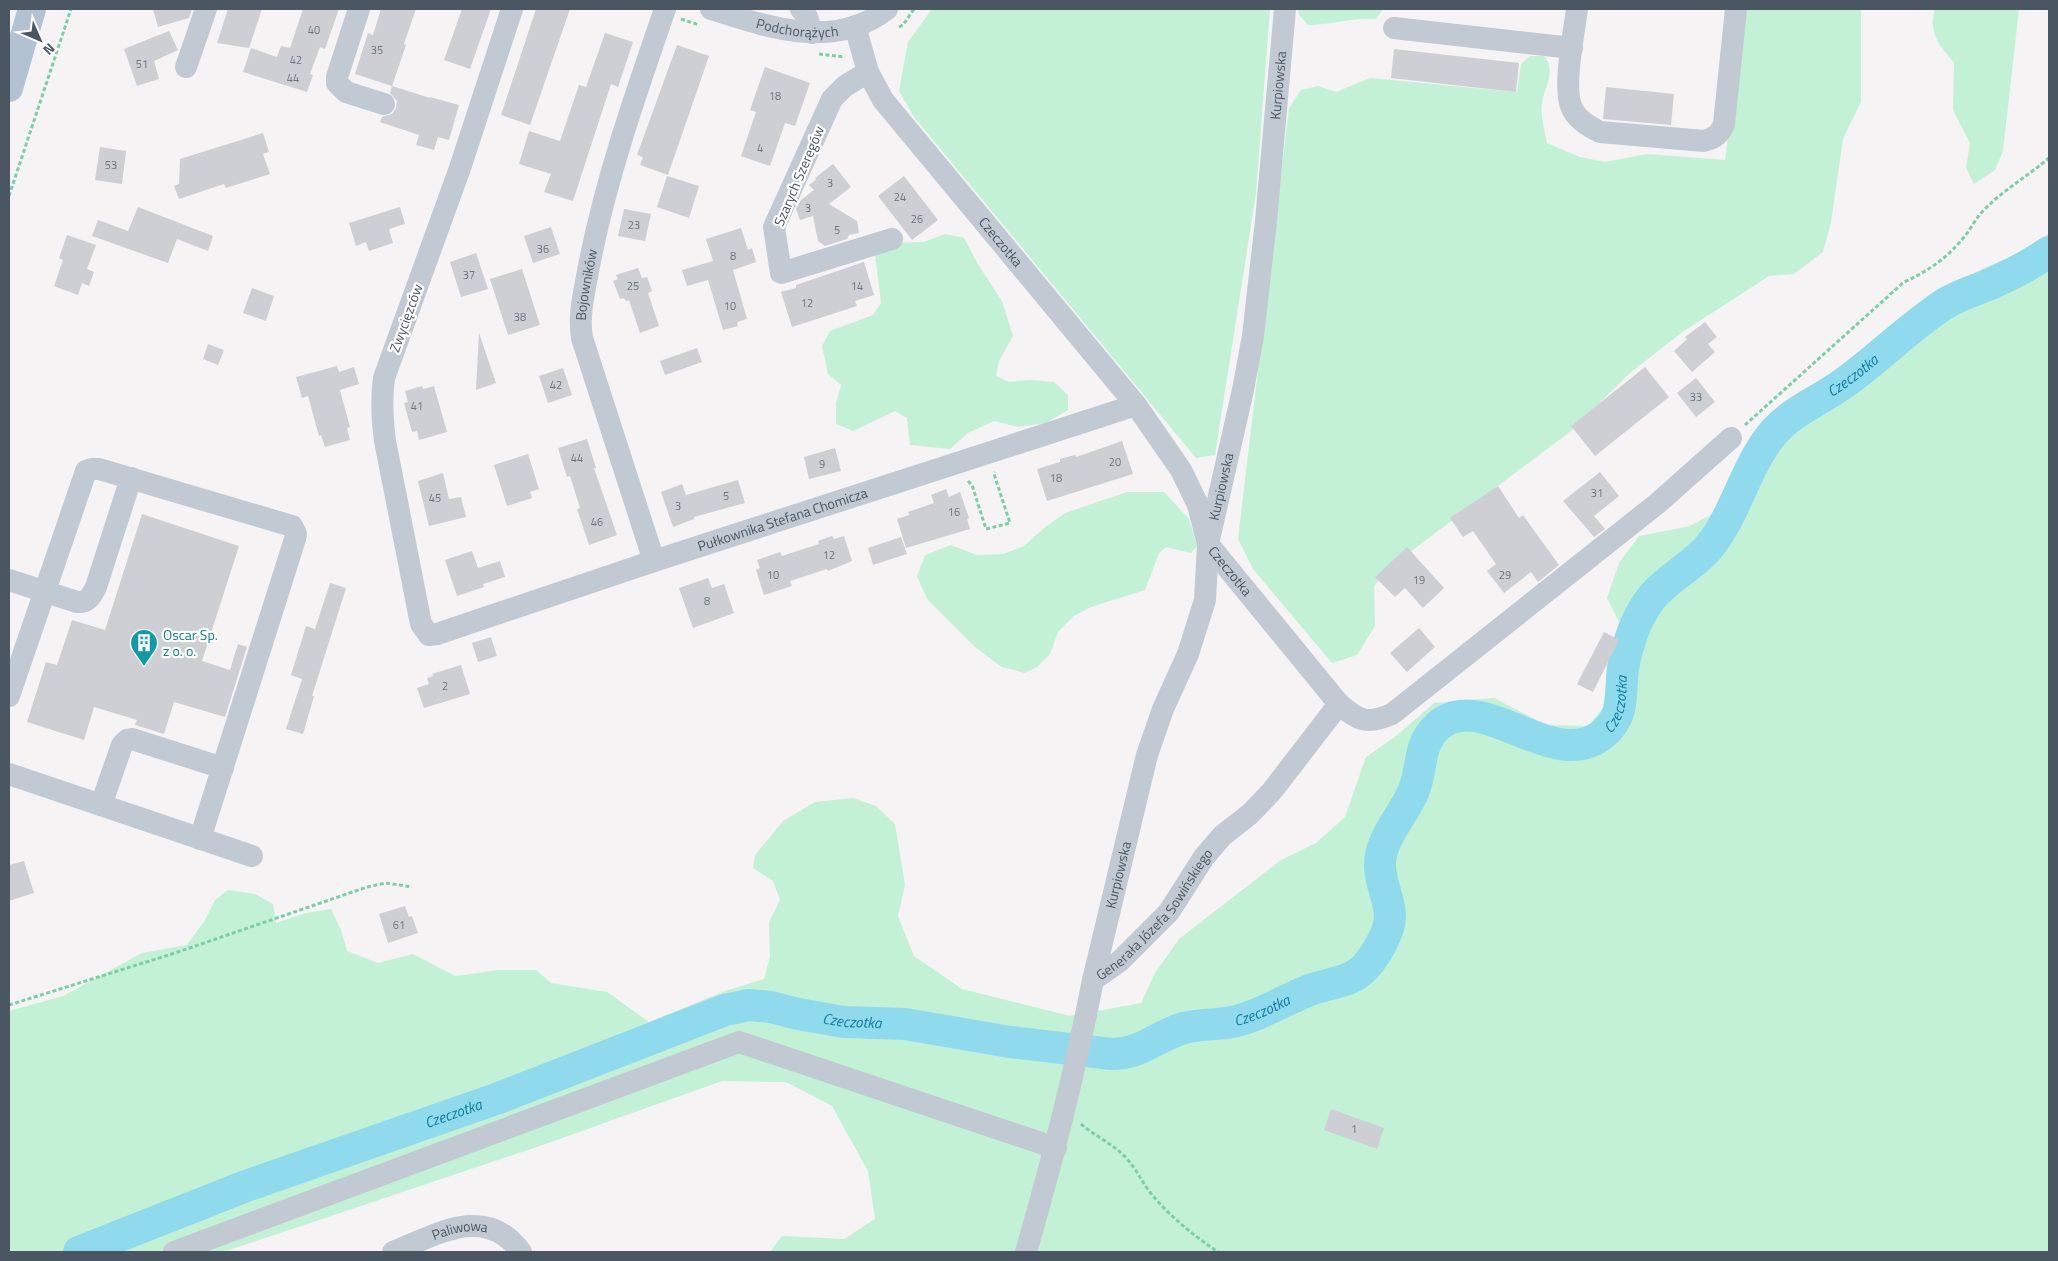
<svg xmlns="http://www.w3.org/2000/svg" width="2058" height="1261" font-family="'Titillium Web',sans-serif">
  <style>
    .green { fill: #c3f1d5 }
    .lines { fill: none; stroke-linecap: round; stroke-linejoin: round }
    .river { stroke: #90daee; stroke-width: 32 }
    .building { fill: #cdcfd5 }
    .path { stroke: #7ad0a6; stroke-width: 3; stroke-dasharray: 4 2.5; stroke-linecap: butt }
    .minor { stroke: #c1cad2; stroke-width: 22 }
    .major { stroke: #b3c2d1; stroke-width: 28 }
    .labels { text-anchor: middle; stroke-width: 4.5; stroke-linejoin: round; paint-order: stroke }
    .number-label { font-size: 11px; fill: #6b747e }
    .street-label { font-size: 14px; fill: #4a5661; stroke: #fff }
    .culture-label { font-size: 14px; fill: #0d838f; stroke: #fff; text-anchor: start }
    .water-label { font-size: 15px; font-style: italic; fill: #0c7c9b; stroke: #fff }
  </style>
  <rect width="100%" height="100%" fill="#f5f3f3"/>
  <path class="green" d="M932,9h338l-14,184 -41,262 -19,3 -282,-341 -15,-26 9,-49z
    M1299,9h84l-7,10c-23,-2 -45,6 -68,6l-10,-12z
    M1744,9h117v93l-18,37 -12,83 -8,30 -29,22 -25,2 -88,57 -51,40 -59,58 -185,139 -12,17 1,39 -18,29 -25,8 -79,-94 -15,-30 51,-431 12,-18 17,-4 18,6 34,-14 147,14 4,-28 9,-8h14c13,16 0,30 -2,48 -2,12 3,27 5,39l33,14 25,5 42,-8 78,6z
    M1935,9h84l-16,142 -8,19 -21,14 -8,-16 4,-25 -17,-33 1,-47c-15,-19 -26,-29 -19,-54z
    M2049,233v1019h-1279l12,-16 62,3 31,-20 -7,-48 -36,-65 -46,-24 -64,-1 -185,66 -314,105h-214v-241l54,-15 79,-43 45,-8 18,-25 10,-20 13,-10 27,4 18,10 3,19 30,-10 25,-4 10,21 6,21 31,12 35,-9 42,22 44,-6h37l15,13 56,9 42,30 76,-31 39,-12 6,-22 -1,-35 11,-22 -7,-19 -20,-13 2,-13 28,-34 32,-19 38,-4 23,8 19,18 10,61 -7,31 16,40 48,33 108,27 71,-13 14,-30 24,-34 102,-79 35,-17 29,-26 21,-60 30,-21 38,-33 60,-5 52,27 42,1 15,-18 7,-52 11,-30 -14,-28 12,-35 20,-27 51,-10 28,-15 54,-96 79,-54 51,-31 24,-30 56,-31 46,-20z
    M945,234l19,4 15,28 23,35 11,35 -14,25 -3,15 13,6 21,-2 24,2 14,13v15l-22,13 -28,4 -24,-6 -26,12 -18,16 -40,-4 -3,-27 -12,-7 -42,20 -17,-7v-21l5,-18 -13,-11 -6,-28 8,-15 43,-16 8,-12 -6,-49 11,-11 38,-1z
    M1127,492h37l25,27 8,27 -6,7 -25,-6 -7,6 -14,37 -54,17 -17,9 -16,16 -8,22 -13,13 -12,6 -23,-6 -27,-20 -48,-48 -10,-23 8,-21 26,-10 26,10 26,-1 21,-8 20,-18 21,-15z"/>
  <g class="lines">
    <path class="river" id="s1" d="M79,1252l167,-66 250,-87 229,-89 24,-5 22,2 27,7 46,8 61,2 105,18 102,12c30,0 44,-18 72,-26 15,-4 32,-3 48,-6 28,-6 52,-22 78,-32 15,-6 34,-7 47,-16 13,-8 26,-31 31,-46 7,-21 -8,-41 -8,-62 -1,-27 24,-51 34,-76 9,-22 3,-45 24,-64 44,-40 115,49 165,8 25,-21 15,-44 21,-71 4,-19 12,-43 23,-59 14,-22 44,-36 62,-57 28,-34 37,-84 66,-116 19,-21 46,-31 69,-48 34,-24 64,-55 99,-78 13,-9 30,-14 45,-20 21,-9 42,-20 61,-33"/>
  </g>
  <path class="building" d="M153,9h39l-3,9 -31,9z
    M228,9h34l-13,39 -32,-5z
    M303,9h36l-14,40 -5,-2 -10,27 3,1 -6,17 -64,-20 8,-24 26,9 4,-11 9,2z
    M381,9h35l-12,35 2,1 -14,41 -37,-12 13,-41 5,2z
    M462,9h29l-21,60 -26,-9z
    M536,9h34l-40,116 -29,-10z
    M169,31l9,19 -24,11 5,18 -22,7 -13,-37z
    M605,33l28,9 -15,45 -7,-3 -38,117 -29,-9 7,-18 -32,-10 10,-33 31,10 19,-56 7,2z
    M677,45l32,11 -41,119 -28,-10 3,-8 -6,-2z
    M1394,49l125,14 -3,29 -125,-14z
    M765,67l45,16 -15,43 -10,-3 -15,43 -29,-10 15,-44 -6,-2z
    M392,86l38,12v-1l29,8 -10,35 -11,-3 -4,13 -18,-5 3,-10 -39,-13 2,-5 10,-3 4,-6 1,-7 -7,-8z
    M1606,87l68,7 -3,31 -68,-6z
    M263,133l6,19 -6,2 7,20 -44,14 -2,-4 -45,15 -5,-13 5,-2 1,-25z
    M100,147l26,4 -4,33 -27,-4z
    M833,164l18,23 -22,17 28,17 2,12 -10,2 -2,4 -22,7 -7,-5 -5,-25 -13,4 -4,-11 5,-9 13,-10 -5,-5 7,-5 -1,-2z
    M667,176l32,10 -10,32 -32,-11z
    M904,176l34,44 -26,20 -34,-44z
    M138,207l75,29 -5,15 -31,-12 -9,24 -76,-27 6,-16 30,11z
    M400,207l5,17 -16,5 4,14 -24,8 -3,-9 -10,4 -7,-23z
    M624,209l27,5 -6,27 -27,-5z
    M551,227l9,27 -27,9 -9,-27z
    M741,228l7,22 4,-2 4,14 -23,8 14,49 -10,3 1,4 -15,4 -15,-50 -21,6 -5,-16 31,-9 -7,-22z
    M67,235l29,10 -9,24 7,3 -5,14 -7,-3 -4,12 -24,-9 9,-26 -4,-2z
    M476,253l12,36 -27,8 -11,-35z
    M864,262l10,33 -19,6 2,5 -65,21 -11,-35 15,-4v-3z
    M638,268l4,10 5,-1 5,14 -4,2 11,33 -19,7 -11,-33 -3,1 -2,-3 -4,1 -7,-18 5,-2 -2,-4z
    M522,269l18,56 -32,10 -18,-56z
    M252,288l22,8 -8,25 -23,-8z
    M1705,322l12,15 -9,7 7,8 -23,20 -18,-21 13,-12 -2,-2z
    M479,333l17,50 -20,7z
    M208,344l16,6 -6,15 -15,-6z
    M697,348l5,14 -37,13 -5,-14z
    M337,366l2,6 15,-5 5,17 -19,6 10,37 -3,1 3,12 -25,7 -4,-12 -2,1 -11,-40 -6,2 -6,-21z
    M1645,367l24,30 -74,59 -24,-30z
    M563,368l9,27 -24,8 -9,-27z
    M1696,378l19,24 -19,15 -19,-24z
    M422,386l1,3 11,-3 13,46 -28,8 -2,-9 -5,1 -8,-29 4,-1 -3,-11z
    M587,439l9,29h-2l23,67 -28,10 -12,-36 3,-1 -10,-32 -3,1 -9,-29z
    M1122,441l11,33 -86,27 -10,-32 23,-7v-3l15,-4 1,2z
    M835,448l6,23 -32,8 -5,-22z
    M528,454l11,35 -9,3 2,6 -25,8 -13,-41z
    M1600,472l19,24 -25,20 11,13 -11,8 -31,-36z
    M443,473l6,26 12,-2 5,20 -37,9 -11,-45z
    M738,480l7,23 -51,14v2l-21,8 -12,-35 21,-8 4,11z
    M1498,486l21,32 4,-3 36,50 -21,17 -7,-10 -27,21 -17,-22 9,-7 -23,-33 -10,6 -13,-19z
    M946,489l3,8 11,-5 9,26 -2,1 3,10 -64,19 -9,-29 12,-4 -1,-3 26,-9 -3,-8z
    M142,514l97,32 -37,115 28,9 8,-26 9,3 -22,70 -51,-15 -10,32 -29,-9 2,-5 -43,-13 -10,33 -57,-18 19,-60 11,3 15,-45 33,10z
    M832,536l2,3 10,-3 8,25 -24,10 -1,-2 -37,12 2,5 -28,9 -8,-25 4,-2 -3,-8 23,-8 2,4 37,-12 -1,-3z
    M901,537l6,17 -34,11 -5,-17z
    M1407,547l37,41 -21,20 -18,-20 -10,9 -20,-20z
    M472,551l6,17 22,-7 5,16 -22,7 1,3 -27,9 -12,-36z
    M708,578l4,10 12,-4 10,29 -41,15 -14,-40z
    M330,583l16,5 -34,108h2l-11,38 -17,-5 16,-50 -11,-4 15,-49 9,3z
    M1419,628l16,19 -28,25 -17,-19z
    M1604,632l15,8 -26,52 -16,-8z
    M491,637l6,19 -19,6 -6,-19z
    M461,665l9,29 -46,14 -7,-20 12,-4 -2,-6 6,-2 -1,-2z
    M24,861l10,32 -25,8v-36z
    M405,906l4,11 3,-1 6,17 -30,10 -9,-29z
    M1331,1109l53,19 -7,21 -53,-19z"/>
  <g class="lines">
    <path class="path" d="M681,19l18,6
      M899,27l4,-2 11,-16
      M819,54l26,3
      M9,196l62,-187
      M1745,425l159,-143c25,-11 44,-25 61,-46 7,-9 12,-20 21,-28 19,-19 43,-33 63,-50
      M968,481l4,4 14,44 24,-6 -16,-49 1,-2
      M9,1005l166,-52 192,-66 19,-4 26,4
      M1081,1124c15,13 33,20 46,35 9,10 14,21 22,32 19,24 44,44 69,61"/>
    <g class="minor">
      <path d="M359,9l-22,68v6l9,9 38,12"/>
      <path id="s2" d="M512,9l-52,159 -76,210c-3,22 -2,41 1,63l36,183 8,11 8,-1 217,-73 482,-156"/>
      <path id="s3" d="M711,9c57,18 123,42 176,0"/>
      <path d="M801,9l6,8 5,16"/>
      <path d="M1577,9c-3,24 -14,76 -6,97 5,13 17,20 29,26l104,9c11,-3 15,-6 20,-17l12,-115"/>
      <path id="s4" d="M855,26l13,46 15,28 253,305 45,65 17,35 10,39 131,160c20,17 28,21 53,10l266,-211 73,-65"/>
      <path d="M1394,28l178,20"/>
      <path d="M186,67l20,-58"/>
      <path d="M868,72l-23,14 -13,13 -58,128 7,46 111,-34"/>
      <path id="s5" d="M654,561l-72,-223c-4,-24 3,-49 7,-72 17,-88 47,-173 76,-257"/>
      <path d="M9,580l68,22c10,1 14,-5 19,-15l35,-109"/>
      <path d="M9,696l77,-225 6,-2h7l193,57 4,8 -1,5 -95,300"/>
      <path d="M9,774l243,82"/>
      <path d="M101,805l21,-60 5,-5 5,-1 91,29"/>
      <path id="s6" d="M1093,980l54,-225 16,-46 25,-55 17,-54 3,-56 35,-154 10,-54 13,-115 19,-212"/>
      <path d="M174,1252l565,-210 317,106"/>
      <path id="s7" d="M393,1252c44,-17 92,-49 128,0"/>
      <path id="s8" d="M1026,1252c26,-90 49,-180 67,-272l27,-19 49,-49 35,-55 18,-21 28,-22 22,-23 67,-87"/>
    </g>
    <path class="major" d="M9,88l23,-79"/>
  </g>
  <defs>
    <symbol id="building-pin" viewBox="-11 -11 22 30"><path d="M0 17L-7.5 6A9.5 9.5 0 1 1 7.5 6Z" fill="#0f9aa8" stroke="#fff"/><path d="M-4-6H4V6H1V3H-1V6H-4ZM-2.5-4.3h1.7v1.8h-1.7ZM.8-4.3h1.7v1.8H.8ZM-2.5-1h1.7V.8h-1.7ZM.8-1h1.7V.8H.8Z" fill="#fff"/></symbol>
  </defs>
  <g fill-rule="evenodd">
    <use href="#building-pin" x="128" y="627" width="32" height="43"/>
  </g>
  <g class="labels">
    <g class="number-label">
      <text x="314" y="34">40</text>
      <text x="377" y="54">35</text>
      <text x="296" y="64">42</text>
      <text x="142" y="68">51</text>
      <text x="293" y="82">44</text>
      <text x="775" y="100">18</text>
      <text x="760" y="152">4</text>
      <text x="111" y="169">53</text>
      <text x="830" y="187">3</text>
      <text x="900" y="201">24</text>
      <text x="808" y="212">3</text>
      <text x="917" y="223">26</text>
      <text x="634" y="229">23</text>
      <text x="837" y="234">5</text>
      <text x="543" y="253">36</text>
      <text x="733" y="260">8</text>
      <text x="469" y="279">37</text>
      <text x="633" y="290">25</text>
      <text x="857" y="290">14</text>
      <text x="807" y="307">12</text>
      <text x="730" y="310">10</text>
      <text x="520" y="321">38</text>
      <text x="556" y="389">42</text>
      <text x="1696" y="401">33</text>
      <text x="417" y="410">41</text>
      <text x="577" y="462">44</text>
      <text x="1115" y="466">20</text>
      <text x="822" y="468">9</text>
      <text x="1056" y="482">18</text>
      <text x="1597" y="497">31</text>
      <text x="726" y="500">5</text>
      <text x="435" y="502">45</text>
      <text x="678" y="510">3</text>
      <text x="954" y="516">16</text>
      <text x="597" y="526">46</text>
      <text x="829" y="559">12</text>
      <text x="773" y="579">10</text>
      <text x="1505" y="579">29</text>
      <text x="1419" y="584">19</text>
      <text x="707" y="605">8</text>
      <text x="445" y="690">2</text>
      <text x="399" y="929">61</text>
      <text x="1354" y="1133">1</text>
    </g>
    <g class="street-label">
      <text dy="5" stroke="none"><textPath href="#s3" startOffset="89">Podchorążych</textPath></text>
      <text dy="5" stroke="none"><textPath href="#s6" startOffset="918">Kurpiowska</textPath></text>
      <text transform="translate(799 176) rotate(-67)" y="5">Szarych Szeregów</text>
      <text dy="5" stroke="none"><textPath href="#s4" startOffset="264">Czeczotka</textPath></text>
      <text dy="5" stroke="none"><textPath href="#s5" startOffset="288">Bojowników</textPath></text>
      <text transform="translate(406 318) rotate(-70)" y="5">Zwycięzców</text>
      <text dy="5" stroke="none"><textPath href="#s6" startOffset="512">Kurpiowska</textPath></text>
      <text dy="5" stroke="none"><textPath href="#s2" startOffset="1026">Pułkownika Stefana Chomicza</textPath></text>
      <text dy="5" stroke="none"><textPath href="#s4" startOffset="669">Czeczotka</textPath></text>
      <text dy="5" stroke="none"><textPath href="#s6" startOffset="108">Kurpiowska</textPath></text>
      <text dy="5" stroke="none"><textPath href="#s8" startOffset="371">Generała Józefa Sowińskiego</textPath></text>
      <text dy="5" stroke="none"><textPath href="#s7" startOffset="71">Paliwowa</textPath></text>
    </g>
    <g class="culture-label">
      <text x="163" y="640">Oscar Sp.<tspan x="163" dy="16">z o. o.</tspan></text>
    </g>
    <g class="water-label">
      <text dy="5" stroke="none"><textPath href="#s1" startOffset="2244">Czeczotka</textPath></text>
      <text dy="5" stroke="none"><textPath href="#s1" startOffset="1824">Czeczotka</textPath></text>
      <text dy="5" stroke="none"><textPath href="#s1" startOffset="1239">Czeczotka</textPath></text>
      <text dy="5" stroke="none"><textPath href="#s1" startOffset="819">Czeczotka</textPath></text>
      <text dy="5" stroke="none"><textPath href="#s1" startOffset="399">Czeczotka</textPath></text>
    </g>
  </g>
  <rect width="2058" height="1261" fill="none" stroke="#4a5661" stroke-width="20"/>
  <g transform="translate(40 40) rotate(135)" stroke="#ffffff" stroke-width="4" paint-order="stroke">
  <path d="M0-4L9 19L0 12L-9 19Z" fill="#4a5661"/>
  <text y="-8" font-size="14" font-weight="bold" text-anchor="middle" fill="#4a5661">N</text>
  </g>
</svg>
